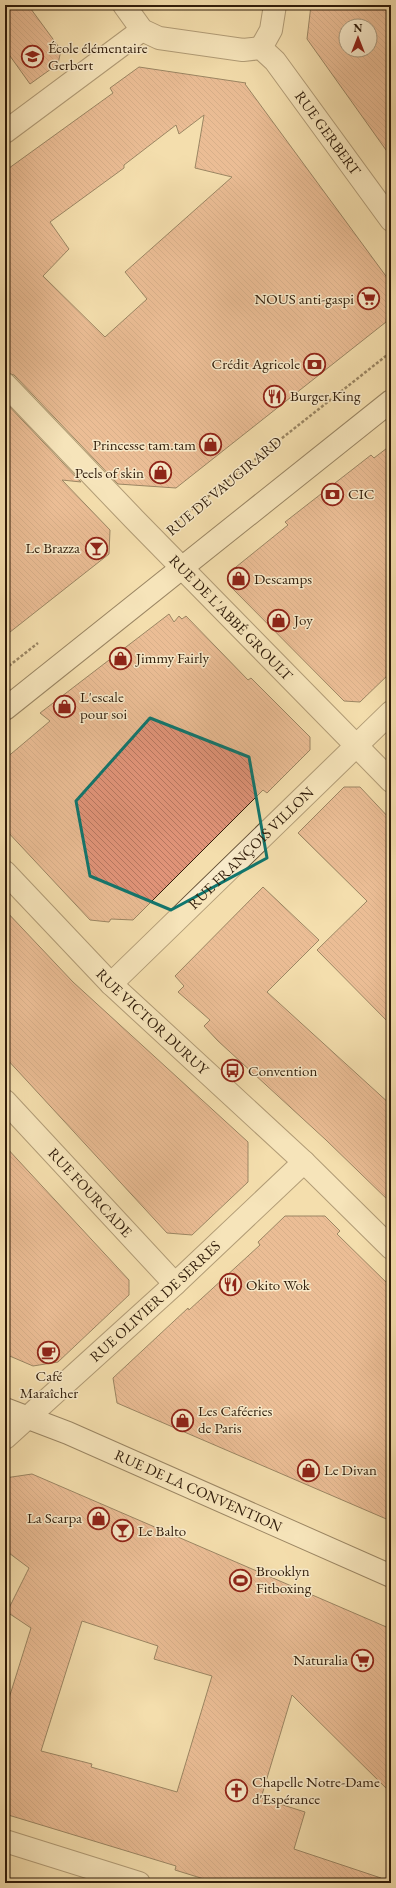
<svg xmlns="http://www.w3.org/2000/svg" width="396" height="1888" font-family="'EB Garamond',serif">
  <style>
    .building { fill: url(#building-back-hatch); stroke: #301c0a; fill-rule: evenodd }
    .lines { fill: none; stroke-linecap: round; stroke-linejoin: round }
    .street-casing { stroke: #614c33; stroke-width: 24 }
    .secondary-casing { stroke: #301c0a; stroke-width: 24 }
    .path { stroke: #301c0a; stroke-width: 2.5; stroke-dasharray: 3 2; stroke-linecap: butt }
    .street { stroke: #f8eaca; stroke-width: 22 }
    .secondary { stroke: #f8eaca; stroke-width: 22 }
    .marked { fill: none; stroke: #0f766e; stroke-width: 3; stroke-linejoin: round }
    .labels { text-anchor: middle; stroke-width: 3; stroke-linejoin: round; paint-order: stroke }
    .poi-label { font-size: 15px; fill: #301c0a; stroke: #f8eaca; text-anchor: start }
    .street-label { font-size: 15px; fill: #301c0a; stroke: #f8eaca }
  </style>
  <defs>
    <pattern id="building-back-hatch" width="6" height="6" patternUnits="userSpaceOnUse"><rect width="6" height="6" fill="#e19479"/><path d="M-1 5l2 2M0 0l6 6M5-1l2 2" fill="none" stroke="#b77861"/></pattern>
  </defs>
  <rect width="100%" height="100%" fill="#f4dead"/>
  <filter id="stains"><feTurbulence type="fractalNoise" baseFrequency=".005" numOctaves="4"/><feColorMatrix values="0 0 0 0 .2 0 0 0 0 .09 0 0 0 0 .02 0 0 0 .5 -.17"/></filter>
  <radialGradient id="worn" r=".72"><stop offset=".6" stop-color="#630" stop-opacity="0"/><stop offset="1" stop-color="#630" stop-opacity=".3"/></radialGradient>
  <path class="building" d="M5,5h23l33,45 -3,14 -28,20 -25,-35z
    M311,5h80v152l-84,-118zM346,26h24v24h-24z
    M139,67l107,16 -1,1 146,199 -5,39 -210,166 -58,-4 -104,-109 -9,-3v-201l108,-78 -3,-5zM204,115l-9,53 37,9 -107,95 22,27 -42,38 -62,-61 26,-27 -19,-27 74,-54v-3l52,-40 3,9z
    M5,402l76,80 -19,-2 48,50 -1,24 -104,82z
    M391,445v227l-31,30 -16,-1 -114,-115 1,-15 57,-46 -3,-3 86,-67 3,3z
    M169,614l5,8 5,-6 3,3 4,-3 62,64 3,-2 59,59v13l-43,43 -4,-3 -130,130 -22,-1 -2,3 -19,-2 -85,-91v-70l45,-38 -10,-8z
    M344,787h16l31,33v205l-74,-75 50,-49 -69,-68z
    M263,887l56,53 -52,52 124,113v98l-65,-63 -108,-99 -14,-15 6,-6 -32,-28 6,-6 -9,-10z
    M5,910l68,72 175,160v40l-56,53 -25,-2 -162,-176z
    M5,1146l124,134v15l-71,67 -25,4 -28,-12z
    M285,1216h40l15,15 -3,3 54,53v234l-274,-118 -4,-25 75,-70 1,2 71,-65 -2,-3z
    M32,1474l359,155v164l-99,-98 -31,103 44,14 -11,37 87,29 -1,5h-163l-42,-13 1,-4 -171,-52v-103l26,-83 -24,-16 22,-44 -24,-18v-72zM82,1621l76,25 -4,13 58,17 -35,116 -86,-25 1,-3 -51,-13z"/>
  <g class="lines">
    <defs>
      <g id="street">
        <path id="s1" d="M124,5l18,25 17,8 84,12 18,-2 14,13 116,159"/>
        <path d="M261,48l10,-18 4,-25"/>
        <path d="M5,132l137,-102"/>
        <path id="s2" d="M5,384l129,135 257,262"/>
        <path id="s3" d="M5,872l106,112 193,178 87,86"/>
        <path id="s4" d="M111,984l280,-272"/>
        <path id="s5" d="M5,1101l170,183"/>
        <path id="s6" d="M5,1438l170,-154 129,-122"/>
        <path d="M5,1841l134,42"/>
      </g>
      <g id="secondary">
        <path d="M5,709l386,-308"/>
        <path id="s7" d="M5,1409l63,24 323,143"/>
      </g>
    </defs>
    <use href="#street" class="street-casing"/>
    <use href="#secondary" class="secondary-casing"/>
    <path class="path" d="M177,523l9,-9 205,-162
      M5,669l33,-26"/>
    <use href="#street" class="street"/>
    <use href="#secondary" class="secondary"/>
  </g>
  <path d="M0 0H396V1888H0ZM150,718l99,39 18,101 -96,52 -81,-34 -14,-75z" fill="#f4dead" fill-opacity=".55" fill-rule="evenodd"/>
  <path class="marked" d="M150,718l99,39 18,101 -96,52 -81,-34 -14,-75z"/>
  <defs>
    <symbol id="school-ring" viewBox="-11 -11 22 22"><circle r="9.5" fill="#f8eaca" stroke="#8f2418" stroke-width="1.5"/><path d="M0-5L7-2L0 1L-7-2ZM-4 1L0 2.5L4 1V4Q0 6-4 4Z" fill="#8f2418"/></symbol>
    <symbol id="supermarket-ring" viewBox="-11 -11 22 22"><circle r="9.5" fill="#f8eaca" stroke="#8f2418" stroke-width="1.5"/><path d="M-6-5.5h2.5l.6 2H6L4.5 2H-2.5L-4.4-4H-6ZM-1.5 3.2a1.3 1.3 0 1 0 .1 0ZM3 3.2a1.3 1.3 0 1 0 .1 0Z" fill="#8f2418"/></symbol>
    <symbol id="bank-ring" viewBox="-11 -11 22 22"><circle r="9.5" fill="#f8eaca" stroke="#8f2418" stroke-width="1.5"/><path d="M-6-4H6V4H-6ZM0-2.3a2.3 2.3 0 1 0 0 4.6a2.3 2.3 0 1 0 0-4.6Z" fill="#8f2418"/></symbol>
    <symbol id="restaurant-ring" viewBox="-11 -11 22 22"><circle r="9.5" fill="#f8eaca" stroke="#8f2418" stroke-width="1.5"/><path d="M-5-6h1v4h1v-4h1v4h1v-4h1v5L-1.5 .5V6h-2V.5L-5-1ZM5-6V6H3V1.5H1.5Q1.5-4 5-6Z" fill="#8f2418"/></symbol>
    <symbol id="shop-ring" viewBox="-11 -11 22 22"><circle r="9.5" fill="#f8eaca" stroke="#8f2418" stroke-width="1.5"/><path d="M-5-2.5h2.3a2.7 3.5 0 0 1 5.4 0H5L5.5 6h-11ZM-1.5-2.5h3a1.5 2.3 0 0 0-3 0Z" fill="#8f2418"/></symbol>
    <symbol id="bar-ring" viewBox="-11 -11 22 22"><circle r="9.5" fill="#f8eaca" stroke="#8f2418" stroke-width="1.5"/><path d="M-6-5H6L.8 .8V4.5H3.5V6h-7V4.5H-.8V.8Z" fill="#8f2418"/></symbol>
    <symbol id="bus-ring" viewBox="-11 -11 22 22"><circle r="9.5" fill="#f8eaca" stroke="#8f2418" stroke-width="1.5"/><path d="M-5-6H5V4H4V6H2V4H-2V6H-4V4H-5ZM-3.5-4V0h7V-4ZM-3.5 1.2v1.5H-2V1.2ZM2 1.2v1.5H3.5V1.2Z" fill="#8f2418"/></symbol>
    <symbol id="cafe-ring" viewBox="-11 -11 22 22"><circle r="9.5" fill="#f8eaca" stroke="#8f2418" stroke-width="1.5"/><path d="M-5.5-4.5H6V0H3Q3 3.5 0 3.5H-2.5Q-5.5 3.5-5.5 0ZM3-3.2v2h1.7v-2ZM-6 4.5H4V6H-6Z" fill="#8f2418"/></symbol>
    <symbol id="stadium-ring" viewBox="-11 -11 22 22"><circle r="9.5" fill="#f8eaca" stroke="#8f2418" stroke-width="1.5"/><path d="M0-5a6.5 5 0 1 0 0 10a6.5 5 0 1 0 0-10ZM-3.5-1.8h7v3.6h-7Z" fill="#8f2418"/></symbol>
    <symbol id="church-ring" viewBox="-11 -11 22 22"><circle r="9.5" fill="#f8eaca" stroke="#8f2418" stroke-width="1.5"/><path d="M-1.2-6h2.4v3.5h3.3v2.4h-3.3V6h-2.4V-.1h-3.3v-2.4h3.3Z" fill="#8f2418"/></symbol>
  </defs>
  <g fill-rule="evenodd">
    <use href="#school-ring" x="20" y="44" width="25" height="25"/>
    <use href="#supermarket-ring" x="356" y="286" width="25" height="25"/>
    <use href="#bank-ring" x="302" y="352" width="25" height="25"/>
    <use href="#restaurant-ring" x="262" y="384" width="25" height="25"/>
    <use href="#shop-ring" x="198" y="432" width="25" height="25"/>
    <use href="#shop-ring" x="148" y="460" width="25" height="25"/>
    <use href="#bank-ring" x="320" y="482" width="25" height="25"/>
    <use href="#bar-ring" x="84" y="536" width="25" height="25"/>
    <use href="#shop-ring" x="226" y="566" width="25" height="25"/>
    <use href="#shop-ring" x="266" y="608" width="25" height="25"/>
    <use href="#shop-ring" x="108" y="646" width="25" height="25"/>
    <use href="#shop-ring" x="52" y="694" width="25" height="25"/>
    <use href="#bus-ring" x="220" y="1058" width="25" height="25"/>
    <use href="#restaurant-ring" x="218" y="1272" width="25" height="25"/>
    <use href="#cafe-ring" x="36" y="1340" width="25" height="25"/>
    <use href="#shop-ring" x="170" y="1408" width="25" height="25"/>
    <use href="#shop-ring" x="296" y="1458" width="25" height="25"/>
    <use href="#shop-ring" x="86" y="1506" width="25" height="25"/>
    <use href="#bar-ring" x="110" y="1518" width="25" height="25"/>
    <use href="#stadium-ring" x="228" y="1568" width="25" height="25"/>
    <use href="#supermarket-ring" x="350" y="1648" width="25" height="25"/>
    <use href="#church-ring" x="224" y="1778" width="25" height="25"/>
  </g>
  <g class="labels">
    <g class="poi-label">
      <text x="48" y="53">École élémentaire<tspan x="48" dy="17">Gerbert</tspan></text>
      <text x="354" y="304" text-anchor="end">NOUS anti-gaspi</text>
      <text x="300" y="369" text-anchor="end">Crédit Agricole</text>
      <text x="290" y="401">Burger King</text>
      <text x="196" y="450" text-anchor="end">Princesse tam.tam</text>
      <text x="144" y="478" text-anchor="end">Peels of skin</text>
      <text x="348" y="499">CIC</text>
      <text x="80" y="553" text-anchor="end">Le Brazza</text>
      <text x="254" y="584">Descamps</text>
      <text x="294" y="625">Joy</text>
      <text x="136" y="663">Jimmy Fairly</text>
      <text x="80" y="702">L'escale<tspan x="80" dy="17">pour soi</tspan></text>
      <text x="248" y="1076">Convention</text>
      <text x="246" y="1290">Okito Wok</text>
      <text x="49" y="1381" text-anchor="middle">Café<tspan x="49" dy="17">Maraîcher</tspan></text>
      <text x="198" y="1416">Les Caféeries<tspan x="198" dy="17">de Paris</tspan></text>
      <text x="324" y="1475">Le Divan</text>
      <text x="82" y="1523" text-anchor="end">La Scarpa</text>
      <text x="138" y="1536">Le Balto</text>
      <text x="256" y="1576">Brooklyn<tspan x="256" dy="17">Fitboxing</tspan></text>
      <text x="348" y="1665" text-anchor="end">Naturalia</text>
      <text x="252" y="1787">Chapelle Notre-Dame<tspan x="252" dy="17">d'Espérance</tspan></text>
    </g>
    <g class="street-label">
      <text dy="5" stroke="none"><textPath href="#s1" startOffset="261">RUE GERBERT</textPath></text>
      <text transform="translate(224 486) rotate(-40)" y="5">RUE DE VAUGIRARD</text>
      <text dy="5" stroke="none"><textPath href="#s2" startOffset="325">RUE DE L'ABBÉ GROULT</textPath></text>
      <text dy="5" stroke="none"><textPath href="#s4" startOffset="195">RUE FRANÇOIS VILLON</textPath></text>
      <text dy="5" stroke="none"><textPath href="#s3" startOffset="210">RUE VICTOR DURUY</textPath></text>
      <text dy="5" stroke="none"><textPath href="#s5" startOffset="125">RUE FOURCADE</textPath></text>
      <text dy="5" stroke="none"><textPath href="#s6" startOffset="203">RUE OLIVIER DE SERRES</textPath></text>
      <text dy="5" stroke="none"><textPath href="#s7" startOffset="210">RUE DE LA CONVENTION</textPath></text>
    </g>
  </g>
  <rect width="396" height="1888" fill="none" stroke="#f4dead" stroke-width="20"/>
  <rect x="6" y="6" width="384" height="1876" fill="none" stroke="#301c0a" stroke-width="2"/>
  <rect x="10" y="10" width="376" height="1868" fill="none" stroke="#301c0a"/>
  <g transform="translate(358 38)"><circle r="19" fill="#f8eaca" stroke="#a8987d"/>
  <path d="M0-3L7 15L0 10L-7 15Z" fill="#8f2418"/>
  <text y="-6" font-size="11" font-weight="bold" text-anchor="middle" fill="#301c0a">N</text>
  </g>
  <rect width="100%" height="100%" filter="url(#stains)"/>
  <rect width="100%" height="100%" fill="url(#worn)"/>
</svg>
